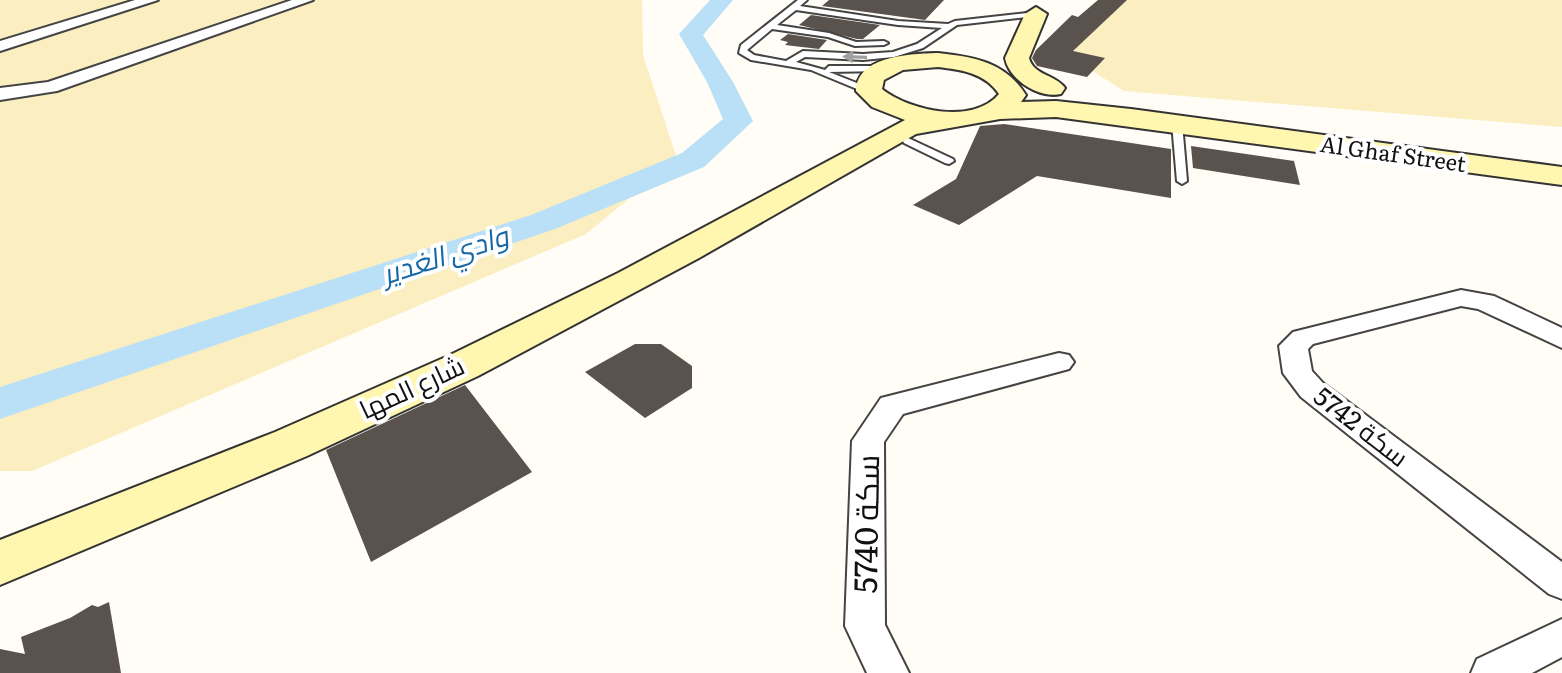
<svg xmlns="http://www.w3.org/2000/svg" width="1562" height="673" font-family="Literata,Cairo,serif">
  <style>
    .sand { fill: #fbeec1 }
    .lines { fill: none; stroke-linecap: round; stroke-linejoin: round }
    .river { fill: #b9e0f7; fill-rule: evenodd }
    .building { fill: #5a524d }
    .lane-casing { stroke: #444; stroke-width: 4 }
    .street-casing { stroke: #444; stroke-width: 4 }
    .secondary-casing { stroke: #333; stroke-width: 4 }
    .lane { fill: #fff; fill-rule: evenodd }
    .street { fill: #fff; fill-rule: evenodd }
    .secondary { fill: #fff6b0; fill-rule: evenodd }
    .oneway { fill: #a0a0a0 }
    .labels { text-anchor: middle; stroke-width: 8; stroke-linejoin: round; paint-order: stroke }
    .far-street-label { font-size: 22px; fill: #111; stroke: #fff }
    .street-label { font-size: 26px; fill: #111; stroke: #fff }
    .water-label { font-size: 28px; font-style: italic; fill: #1768a6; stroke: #fff }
    .near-street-label { font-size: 32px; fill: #111; stroke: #fff }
  </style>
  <rect width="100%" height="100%" fill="#fffdf5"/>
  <path class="sand" d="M0,0h642l1,55 34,104 -91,75 -554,237h-32z
    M1105,0h457v127l-438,-36 -52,-33 19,-50z"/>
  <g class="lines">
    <path class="river" d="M710,0h23l-30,35 30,47 20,39 -49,46 -149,62 -555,190v-32l531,-172 151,-62 41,-34 -16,-37 -28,-48z"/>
  </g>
  <path class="building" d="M829,0h115l-19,20 -103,-14z
    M1098,0h29l-54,51 32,7 -18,19 -50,-11 -5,-8 4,-8 36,-35 6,2z
    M811,15l69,10 -17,14h-6l-58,-14z
    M788,34l39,6 -8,9 -34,-4 3,-3 -8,-2z
    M1004,124l167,25v49l-134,-22 -78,49 -46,-20 43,-26 24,-53z
    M1191,146l103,15 6,24 -107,-17z
    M635,344h26l31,22v22l-47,30 -60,-46z
    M465,385l67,87 -161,90 -45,-112z
    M109,602l12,71h-121v-24l25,5 -4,-17 49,-19 22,-13 6,2z"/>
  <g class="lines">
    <defs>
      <path id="lane" d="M798,0h9l-7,6 98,15 50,3 7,-3 81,-9 4,2 -4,2 -79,9 -34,23 -29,9 -31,3 -58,-3 -9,5 29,8 4,-4h58v4l-3,1 -55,1 43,17v4l-3,1 -58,-24 -60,-10 -12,-7 2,-8zM796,10l102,15 44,3 -25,16 -24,8 -30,2 -60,-3 -17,10 -32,-6 -7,-5 25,-21 56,8 27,9 29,-1 4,-2 -4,-2 -28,1 -27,-9 -52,-8z
        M1177,120l5,3 5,58 -5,3 -5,-3 -5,-58z
        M908,138l45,21 1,2 -5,3 -4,-1 -41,-20 -1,-2z"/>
      <path id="street" d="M135,0h23l-158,51v-10z
        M292,0h21l-256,91 -57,9v-12l48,-6z
        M1461,290l33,6 68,32v20l-84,-39 -17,-3 -148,38 -5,5 4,22 11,12 239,179v37l-13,-5 -248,-197 -18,-24 -4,-27 14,-14z
        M1059,353l10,2 5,7 -5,7 -166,45 -19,28 1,183 24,48h-42l-22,-47 7,-185 29,-43z
        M1562,619v38l-30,16h-61l6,-14z"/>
      <path id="secondary" d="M1036,7l11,7 -18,44c5,18 26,16 36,30l-4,6c-22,5 -52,-14 -56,-36l20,-44z
        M938,53c37,4 67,9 88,42l-5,7 35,-1 75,8 431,58v18l-506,-68 -56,2 -84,15 -217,124 -221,118 -171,80 -307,129v-45l275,-108 173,-76 170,-83 287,-153 -33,-13 -16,-16c1,-36 56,-37 82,-38zM938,67c24,3 47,6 61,27 -26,31 -89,17 -117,-5l2,-9 19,-10z"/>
    </defs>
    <use href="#lane" class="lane-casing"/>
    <use href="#street" class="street-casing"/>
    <use href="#secondary" class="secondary-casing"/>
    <use href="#lane" class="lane"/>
    <use href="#street" class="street"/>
    <use href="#secondary" class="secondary"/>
  </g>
  <defs><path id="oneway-solid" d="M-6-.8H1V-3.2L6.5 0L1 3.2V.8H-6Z" transform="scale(2)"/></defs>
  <use class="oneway" href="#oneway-solid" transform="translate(855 57) rotate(-178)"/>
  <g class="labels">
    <g class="far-street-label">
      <text transform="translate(1393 154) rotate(8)" y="8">Al Ghaf Street</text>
    </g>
    <g class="street-label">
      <text transform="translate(412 388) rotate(-25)" y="9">شارع المها</text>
      <text transform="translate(1361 427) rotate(38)" y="9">سكة 5742</text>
    </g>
    <g class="water-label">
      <text transform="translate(445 255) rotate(-18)" y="10">وادي الغدير</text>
    </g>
    <g class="near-street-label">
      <text transform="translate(867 524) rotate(-89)" y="11">سكة 5740</text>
    </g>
  </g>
</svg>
